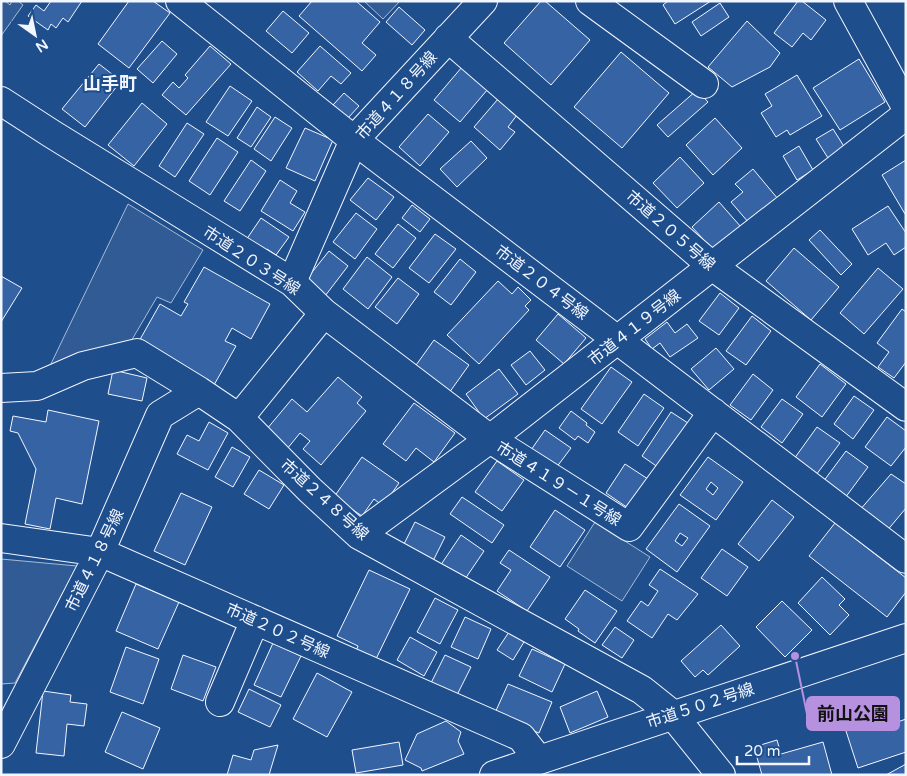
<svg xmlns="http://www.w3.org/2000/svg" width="907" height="776" font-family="'Varela Round','Noto Sans JP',sans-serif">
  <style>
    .green { fill: #305b95; stroke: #a8bbd7 }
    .building { fill: #3563a3; stroke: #f2f6ff; fill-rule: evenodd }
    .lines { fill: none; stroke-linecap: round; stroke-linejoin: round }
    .minor-casing { stroke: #f2f6ff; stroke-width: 30 }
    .major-casing { stroke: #f2f6ff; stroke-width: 30 }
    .minor { stroke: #1f4e8c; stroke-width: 28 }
    .major { stroke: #1f4e8c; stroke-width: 28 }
    .labels { text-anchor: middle; stroke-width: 4; stroke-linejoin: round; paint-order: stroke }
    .street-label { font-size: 16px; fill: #f2f6ff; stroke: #1f4e8c }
    .neighbourhood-label { font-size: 18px; font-weight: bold; fill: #f2f6ff; stroke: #1f4e8c }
    .leader { fill: none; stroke: #b691df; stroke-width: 2 }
    .callout-dot { fill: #b691df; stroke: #1f4e8c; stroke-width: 2 }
    .callout { fill: #b691df; stroke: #b691df; stroke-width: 2 }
    .callout-label { font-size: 18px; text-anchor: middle; font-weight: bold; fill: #111 }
  </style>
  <rect width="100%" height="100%" fill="#1f4e8c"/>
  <path class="green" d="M1,1h4l5,4 2,-4h6l5,4 -22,31z
    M364,1h36l-17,18z
    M128,204l75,46 -32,53 -14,-6 -27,46 -46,9 -36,18z
    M595,522l55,35 -28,44 -55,-35z
    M1,559l76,7 -62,117 -14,1z"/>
  <path class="building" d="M51,1h31l-14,21 -5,-4 -7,10 -5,-4 -3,6 -20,-14 8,-11 8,6z
    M129,1h24l17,12 -41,55 -31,-24z
    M312,1h44l24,21 -18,21 14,12 -14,16 -63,-55z
    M541,1h4l45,39 -39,45 -47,-42z
    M668,1h43l-36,23 -12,-19z
    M798,1h4l24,19 -15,20 -8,-7 -11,14 -18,-14z
    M720,3l9,14 -28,19 -9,-14z
    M399,7l26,23 -13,15 -26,-23z
    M283,11l26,22 -17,20 -26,-22z
    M747,21l33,32 -10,14 -38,20 -24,-20z
    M162,41l15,13 -24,29 -16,-14z
    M210,46l21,18 -45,51 -24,-20 11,-13 6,6 9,-10 -3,-3z
    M320,46l31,27 -10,11 -10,-8 -13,15 -21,-19z
    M621,52l48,41 -47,55 -48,-41z
    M859,59l26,43 -45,28 -27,-42z
    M99,64l22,17 -36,46 -23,-18z
    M462,67l26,22 -28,33 -26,-22z
    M797,75l25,41 -32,19 -3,-5 -11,7 -15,-24 11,-7 -7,-12z
    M230,86l22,15 -24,35 -22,-14z
    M697,90l11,12 -40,35 -11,-12z
    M344,93l15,13 -11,12 -15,-13z
    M498,99l19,16 -9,12 7,5 -15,18 -26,-23z
    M142,103l25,21 -33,42 -26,-21z
    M257,107l14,10 -20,30 -14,-9z
    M428,114l21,18 -29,34 -21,-19z
    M275,117l17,11 -21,33 -17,-12z
    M715,118l27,30 -29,27 -27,-30z
    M187,123l17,11 -29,43 -16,-11z
    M305,128l28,12 -18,41 -29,-13z
    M833,129l12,19 -17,10 -12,-19z
    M217,138l21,14 -28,43 -21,-14z
    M471,141l16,17 -30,29 -17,-18z
    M799,146l14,24 -16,10 -14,-24z
    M680,157l24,26 -27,25 -24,-25z
    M251,160l15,11 -26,40 -16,-10z
    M906,160v53l-1,1 -23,-39z
    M753,169l25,30 -29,24 -18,-21 12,-10 -8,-8z
    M368,178l26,19 -18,23 -26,-20z
    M280,180l17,11 -7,12 15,9 -12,19 -32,-20z
    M719,202l22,25 -27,24 -22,-24z
    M412,205l18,14 -10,13 -18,-14z
    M888,206l18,27v14l-12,8 -8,-12 -18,12 -16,-26z
    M356,213l21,16 -22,30 -22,-17z
    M261,218l28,19 -13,18 -9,-6 -5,7 -18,-13z
    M398,224l18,14 -23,30 -18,-14z
    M820,230l32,34 -11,11 -32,-35z
    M435,234l21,15 -27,34 -20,-15z
    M794,248l45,39 -28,33 -45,-39z
    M329,251l19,15 -23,30 -20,-15z
    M367,257l25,20 -24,32 -25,-20z
    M460,259l16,13 -25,33 -17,-13z
    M204,267l66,37 -19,35 -19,-11 -7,13 11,5 -22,39 -76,-42 22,-39 21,12 7,-12 -4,-2z
    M878,268l25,21 -39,45 -24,-21z
    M1,276l21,12 -21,34z
    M398,278l21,16 -22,30 -22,-17z
    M498,281l14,13 6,-7 13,13 -6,6 4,4 -50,54 -32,-29z
    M720,293l19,15 -20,27 -20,-14z
    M902,309l4,3v50l-12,16 -16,-11 11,-15 -12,-9z
    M558,314l28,24 -22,26 -28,-24z
    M752,316l19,15 -25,34 -20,-14z
    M667,322l8,11 12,-9 11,14 -28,19 -10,-14 -8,6 -7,-10z
    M434,340l35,25 -20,28 -35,-25z
    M716,348l18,21 -25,21 -18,-21z
    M530,351l15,19 -19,15 -15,-20z
    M820,364l26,20 -24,33 -26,-20z
    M611,367l21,15 -30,42 -21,-15z
    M499,369l19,25 -34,25 -18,-25z
    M113,370l34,8 -5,23 -34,-7z
    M753,374l20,16 -22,30 -21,-15z
    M338,377l24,20 -5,6 9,8 -45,54 -18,-16 7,-8 -10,-8 -13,16 -21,-19 26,-31 15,13z
    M644,394l20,14 -26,38 -20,-14z
    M854,396l20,14 -21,29 -19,-15z
    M782,399l21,15 -21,29 -21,-16z
    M414,403l41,30 -21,29 -18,-14 -10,13 -23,-17z
    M48,410l51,11 -17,83 -26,-6 -6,31 -25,-5 11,-55 -18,-36 -8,-2 3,-15 33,6z
    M571,411l16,12 -1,2 9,7 -7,11 -10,-7 -3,4 -16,-12z
    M671,412l20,13 -29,45 -20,-14z
    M887,417l19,14v16l-15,19 -26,-19z
    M209,422l19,11 -20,37 -31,-16 10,-19 12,6z
    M817,427l23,16 -24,32 -22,-16z
    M545,430l26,18 -15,20 -25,-18z
    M232,447l18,10 -17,30 -18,-10z
    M846,451l22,16 -23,31 -22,-16z
    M362,457l37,26 -16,23 -9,-7 -12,17 -28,-19z
    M708,457l35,25 -27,38 -36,-25zM711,482l7,6 -5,7 -7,-6z
    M497,461l27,19 -22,31 -27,-19z
    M625,464l26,17 -20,29 -25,-17z
    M259,470l25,15 -15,24 -25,-15z
    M891,474l15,10v24l-20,24 -27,-21z
    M181,493l31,14 -27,58 -31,-14z
    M462,497l42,28 -12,18 -42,-29z
    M772,500l22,17 -35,44 -21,-17z
    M679,504l31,22 -33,46 -31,-23zM680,533l8,5 -6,8 -7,-5z
    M555,510l30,20 -25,37 -30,-20z
    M415,522l30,15 -15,30 -30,-15z
    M835,523l71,55v14l-19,25 -78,-61z
    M461,535l23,16 -21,31 -23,-16z
    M722,549l26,18 -21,29 -26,-18z
    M509,550l41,27 -23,34 -30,-20 14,-21 -11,-7z
    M660,569l38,25 -21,26 -9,-6 -16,24 -25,-17 14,-20 7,5 10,-15 -9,-6z
    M369,570l41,19 -35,72 -19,-10 2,-5 -21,-10z
    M822,577l23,22 -6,6 10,10 -19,20 -32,-32z
    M136,584l43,18 -21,47 -42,-18z
    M585,590l32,21 -22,32 -17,-12 1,-2 -14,-10z
    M435,598l23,12 -18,34 -23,-12z
    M782,601l30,29 -27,27 -29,-30z
    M465,617l26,12 -13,30 -27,-12z
    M721,625l19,21 -32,29 -5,-5 -8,7 -14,-16z
    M615,627l19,13 -12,18 -20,-13z
    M509,632l15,10 -11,18 -16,-10z
    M410,637l27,15 -13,24 -27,-16z
    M273,643l28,13 -20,41 -27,-12z
    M126,647l33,12 -16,45 -33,-12z
    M532,649l33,15 -13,28 -33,-16z
    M183,655l33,12 -13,34 -32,-12z
    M445,655l26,12 -15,30 -26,-12z
    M317,673l35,19 -25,45 -34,-18z
    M508,684l44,18 -13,31 -45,-18z
    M249,689l32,16 -11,22 -32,-15z
    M43,691l28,4 -1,7 17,2 -3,22 -17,-2 -3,32 -28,-3z
    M597,691l11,26 -38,16 -10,-26z
    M881,700l8,25 17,-6v33l-48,16 -13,-40 20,-7 -5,-14z
    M122,712l38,16 -17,41 -38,-17z
    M446,721l15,11 -3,9 6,13 -42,17 -1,-3 -16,-8 12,-26z
    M777,740l4,14 42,-12 9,33h-70l-8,-28z
    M399,742l4,23 -47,8 -4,-23z
    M278,745l-9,30h-42l6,-20 18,5 3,-10z
    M906,764v11h-20z"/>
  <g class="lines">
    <defs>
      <path id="minor" d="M180,1l174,139 552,419
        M590,1l114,83
        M448,38l264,228 194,141
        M1,101l51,33 240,148 32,31 166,126 139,88 84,-115
        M292,282l62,-142 129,-139
        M1,388l36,-2 46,-20 54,-13 62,38 40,27 71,72 49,45 283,155 30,24 49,61
        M239,418l85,-105
        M359,535l131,-96 416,-324
        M1,538l99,14 421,185 17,22
        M220,702l35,-82
        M1,744l99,-192 60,-137 39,-24
        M494,775l412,-137"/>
      <path id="major" d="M848,1l58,106"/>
    </defs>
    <use href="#minor" class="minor-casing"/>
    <use href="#major" class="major-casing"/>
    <use href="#minor" class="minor"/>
    <use href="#major" class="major"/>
  </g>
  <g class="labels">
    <g class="street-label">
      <text transform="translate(396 95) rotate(-48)" y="6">市道４１８号線</text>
      <text transform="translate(671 230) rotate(41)" y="6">市道２０５号線</text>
      <text transform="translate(252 260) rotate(33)" y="6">市道２０３号線</text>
      <text transform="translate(542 282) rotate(37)" y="6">市道２０４号線</text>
      <text transform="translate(634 327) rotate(-38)" y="6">市道４１９号線</text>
      <text transform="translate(559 483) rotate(32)" y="6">市道４１９－１号線</text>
      <text transform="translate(325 499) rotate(42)" y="6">市道２４８号線</text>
      <text transform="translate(94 560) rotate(-64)" y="6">市道４１８号線</text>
      <text transform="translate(278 630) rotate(24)" y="6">市道２０２号線</text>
      <text transform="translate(700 705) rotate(-18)" y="6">市道５０２号線</text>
    </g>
    <g class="neighbourhood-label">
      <text x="110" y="90">山手町</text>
    </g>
  </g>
  <path class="leader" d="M795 656L807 714"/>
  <circle class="callout-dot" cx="795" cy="656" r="5"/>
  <rect class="callout" x="807" y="697" width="92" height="33" rx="5"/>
  <g class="callout-label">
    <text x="853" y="720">前山公園</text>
  </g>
  <rect width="907" height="776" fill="none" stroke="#f2f6ff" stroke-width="5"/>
  <g transform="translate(35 35) rotate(147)" stroke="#1f4e8c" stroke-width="4" paint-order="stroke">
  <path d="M0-4L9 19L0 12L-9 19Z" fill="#f2f6ff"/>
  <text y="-8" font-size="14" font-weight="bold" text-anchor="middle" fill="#f2f6ff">N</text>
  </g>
  <path d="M737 756v8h72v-8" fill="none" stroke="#f2f6ff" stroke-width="2.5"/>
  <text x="744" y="756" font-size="15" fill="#f2f6ff" stroke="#1f4e8c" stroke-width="4" paint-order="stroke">20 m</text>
</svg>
